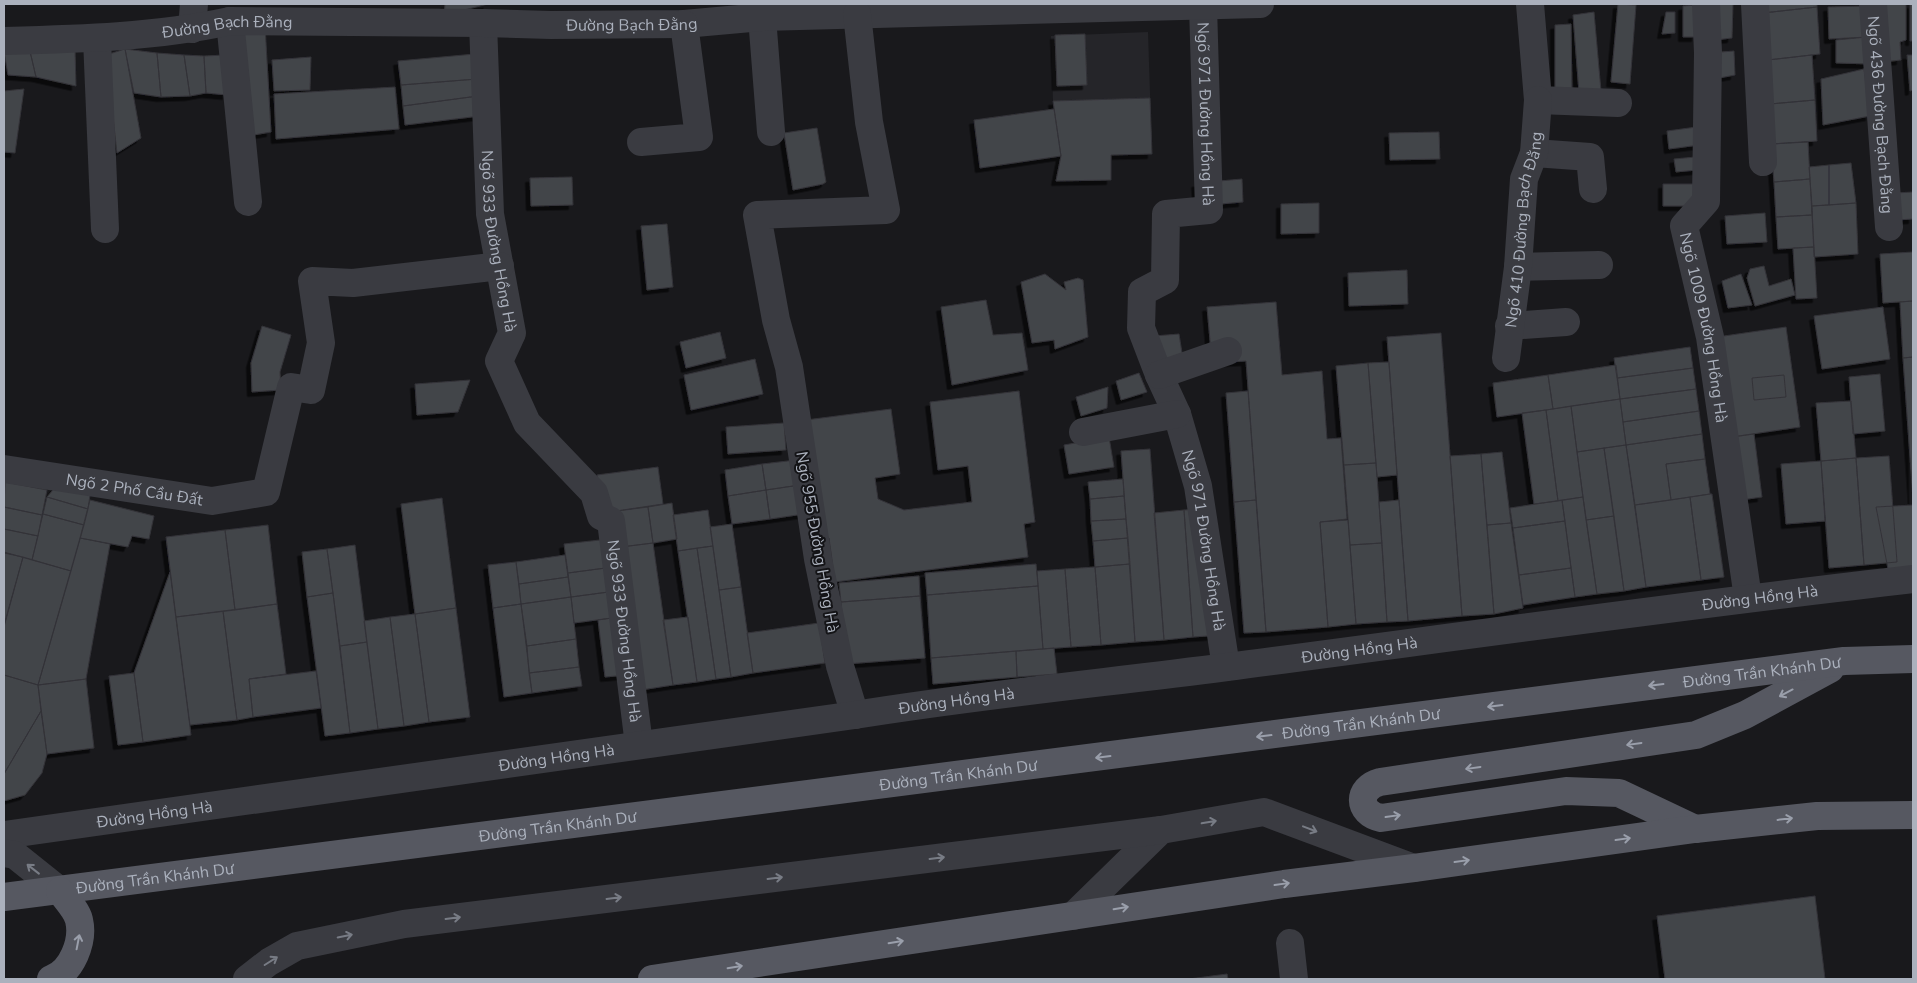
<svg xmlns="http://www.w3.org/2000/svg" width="1917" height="983" font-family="'Nunito Sans',sans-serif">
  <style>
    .built { fill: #252529 }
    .building { fill: #434449; stroke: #333338; filter: url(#shadow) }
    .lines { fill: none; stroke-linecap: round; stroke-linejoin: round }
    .minor { stroke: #3a3b41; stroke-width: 28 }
    .major { stroke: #565861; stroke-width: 28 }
    .oneway { stroke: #9a9fab }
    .oneway2 { stroke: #787c85 }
    .labels { text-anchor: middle; stroke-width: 4; stroke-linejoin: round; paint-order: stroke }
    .street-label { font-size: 16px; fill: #abb1bd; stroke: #141417 }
  </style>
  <defs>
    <filter id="shadow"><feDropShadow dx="-4.5" dy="4.5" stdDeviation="0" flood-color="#0009"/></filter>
  </defs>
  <rect width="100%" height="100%" fill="#19191c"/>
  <path class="built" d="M1148,32l4,122 -41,1v25l-55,1 5,-25 -8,-55 -2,-65z"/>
  <path class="building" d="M445,4h43l-44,11z
    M1618,4l18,1 -6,79 -19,-2z
    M1709,4h24l-1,34 -25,3z
    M1762,4h55v3l-54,6z
    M1878,4h28v36l-6,2 1,18 -18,2z
    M1910,4h3v37h-3z
    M1697,5l-1,32h-13v-31z
    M1866,6l1,31 -38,2 -1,-32z
    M1817,7l3,47 -52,6 -5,-47z
    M1594,12l7,79 -22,2 -6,-78z
    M1666,12h9v21l-13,1z
    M1571,24l1,69h-17v-68z
    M265,25l6,107 -23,4 -11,-109z
    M1085,34l2,51 -30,1 -2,-51z
    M1867,37l3,27 -34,-1v-23z
    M29,47l7,30 -28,-2 -4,-24z
    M29,47l46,2 1,37 -40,-9z
    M125,49l16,89 -24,15 -11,-98z
    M125,49l32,4 4,44 -27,-4z
    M1734,51l1,24 -21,4 -6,-26z
    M157,53l27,2 6,41 -29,1z
    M475,54l2,25 -76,6 -3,-24z
    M184,55l20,1 2,37 -16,3z
    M224,55l3,40 -21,-2 -2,-37z
    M1812,55l3,45 -45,4 -2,-44z
    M1907,55h6v35l-3,1z
    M311,57l-1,33 -36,1 -2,-31z
    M1864,69l6,47 -47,9 -2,-46z
    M477,79l1,17 -75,10 -2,-21z
    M395,87l4,42 -123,10 -2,-45z
    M24,89l-9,64 -11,-1v-61z
    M478,96l2,20 -75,9 -2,-19z
    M1150,98l2,56 -41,1v25l-55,1 5,-25 -8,-55z
    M1815,100l2,41 -46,3 -1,-40z
    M1054,109l7,47 -81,12 -6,-48z
    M1704,126l3,18 -38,5 -2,-18z
    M817,128l9,54 -3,2 -30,6 -9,-57z
    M1439,132l1,27 -50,1 -1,-27z
    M1808,142l2,37 -36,3 -3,-38z
    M1706,156l1,13 -31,3 -2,-13z
    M1851,163l5,40 -27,2v-40z
    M1829,165v40l-17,1 -3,-39z
    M572,177l1,28 -42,1 -1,-28z
    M1242,179l1,23 -45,4 -2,-23z
    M1810,179l2,36 -36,2 -2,-35z
    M1663,184h42l-1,22h-41z
    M1913,192v27l-17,1 -1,-27z
    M1319,203v30l-38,1v-30z
    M1856,203l2,51 -44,3 -2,-51z
    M1765,213l2,29 -40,2 -2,-28z
    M1812,215l2,32 -36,2 -2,-32z
    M667,224l6,63 -26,3 -6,-64z
    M1814,247l3,51 -21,1 -3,-51z
    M1913,252v49l-30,2 -3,-49z
    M1764,266l5,20 22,-7 4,16 -40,11 -8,-28 3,-9z
    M1407,270l1,34 -59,2 -1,-33z
    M1045,274l21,16 -2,-8 14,-4 5,2 5,57 -33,12 -1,-9 -22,3 -11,-61z
    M1741,274l11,31 -24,3 -6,-27z
    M986,300l7,35 29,-2 6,37 -76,15 -11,-78z
    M1913,301v56l-10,1 -3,-56z
    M1276,302l6,73 40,-4 5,68 14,-1 6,81 -27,3 8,105 -62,5 -20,-271 -34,2 -5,-56z
    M1883,307l7,52 -68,10 -8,-53z
    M262,326l29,9 -11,37 1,18 -29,2 -1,-29z
    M1786,327l14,100 -68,10 -15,-100z
    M720,332l6,26 -40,10 -6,-26z
    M1441,333l21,283 -54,5 -21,-284z
    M1179,334l4,25 -33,13 -9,-35z
    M1690,347l3,21 -76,10 -3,-20z
    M1913,357v143l-10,-142z
    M755,359l8,35 -72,16 -7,-35z
    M1389,362l8,113 -20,2 -9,-114z
    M1368,363l8,100 -32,2 -8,-99z
    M1616,365l4,34 -67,10 -5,-34z
    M1693,368l3,21 -76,10 -3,-21z
    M1139,373l8,19 -26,8 -5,-19z
    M1880,374l5,57 -32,3 -4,-57z
    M1548,375l5,34 -56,8 -4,-34z
    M1784,375l2,22 -32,3 -2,-22z
    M470,380l-12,32 -41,3 -2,-31z
    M1108,387l-1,21 -26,8 -5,-19z
    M1696,389l3,22 -76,11 -3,-23z
    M1019,391l16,131 -11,2 4,33 -193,25 -6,-44 -8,1 -15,-119 85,-11 9,65 -25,4 3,21 26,11 68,-8 -4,-36 -30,4 -8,-68z
    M1248,391l8,109 -22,2 -8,-109z
    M1620,399l6,46 -49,7 -6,-46z
    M1851,401l5,57 -35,3 -5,-58z
    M1571,406l12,91 -25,4 -12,-91z
    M1546,410l12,91 -24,3 -12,-91z
    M1699,411l3,23 -76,11 -3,-23z
    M784,423l2,27 -58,4 -2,-27z
    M1702,434l3,25 -39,5 5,36 -36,5 -9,-60z
    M1754,434l8,63 -21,3 -9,-63z
    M1109,437l5,30 -45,7 -5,-29z
    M1626,445l20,142 -22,4 -20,-143z
    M1604,448l10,68 -28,4 -9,-68z
    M1150,449l14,191 -29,2 -14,-191z
    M1502,452l9,71 -24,2 -6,-71z
    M1481,454l13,160 -32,2 -12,-160z
    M1889,456l8,106 -33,3 -8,-107z
    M1856,458l8,107 -35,3 -8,-107z
    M1705,459l5,35 -39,6 -5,-36z
    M796,460l4,25 -34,5 -4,-26z
    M1821,461l4,60 -39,3 -5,-60z
    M1376,463l6,80 -32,2 -6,-80z
    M762,464l4,26 -38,6 -3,-26z
    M658,467l5,37 -60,9 -6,-38z
    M1123,479l1,17 -34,3 -2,-17z
    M5,482l42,8 -5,25 -38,-8z
    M58,484l33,4 -3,21 -41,-12z
    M800,485l4,29 -34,5 -4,-29z
    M766,490l4,29 -38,5 -4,-28z
    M1710,494h2l12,83 -23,3 -11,-83z
    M1124,496l2,23 -35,2 -1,-22z
    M47,497l41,12 -4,16 -41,-11z
    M1583,497l14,97 -22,3 -13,-97z
    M1690,497l11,83 -55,7 -11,-82z
    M442,498l14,110 -41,6 -14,-110z
    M90,500l64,16 -5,23 -17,-3 -4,11 -48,-9z
    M1256,500l10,132 -22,1 -10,-131z
    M1399,500l9,121 -21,1 -8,-120z
    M1562,500l3,21 -52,7 -3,-20z
    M672,503l5,36 -24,4 -5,-36z
    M1913,505v63l-25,1 -12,-62z
    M4,507l38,8 -4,21 -34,-7z
    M648,507l5,36 -32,4 -4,-36z
    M1212,508l10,127 -29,2 -9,-127z
    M708,510l5,36 -35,5 -5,-36z
    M1184,510l9,127 -29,3 -10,-127z
    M43,514l41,11 -13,46 -39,-11z
    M1614,516l10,75 -27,3 -11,-74z
    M1126,519l2,19 -35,3 -2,-20z
    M1348,520l8,104 -28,3 -8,-105z
    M1565,521l6,47 -52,7 -6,-47z
    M1511,523l12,85 -29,6 -7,-89z
    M732,524l9,63 -22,3 -9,-63z
    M268,525l9,79 -42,6 -10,-80z
    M4,529l34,7 -6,24 -28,-8z
    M225,530l10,80 -59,7 -10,-80z
    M80,538l30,6 -24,135 -48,6z
    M1128,538l2,26 -35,3 -2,-26z
    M609,539l4,28 -45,6 -4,-29z
    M653,543l20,142 -32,5 -20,-143z
    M1382,543l5,79 -31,2 -6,-79z
    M355,545l12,97 -27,4 -13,-97z
    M713,546l18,131 -15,2 -19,-131z
    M697,548l19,131 -19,3 -19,-131z
    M327,549l6,44 -26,4 -5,-45z
    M4,553l19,4 -19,68z
    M565,555l3,22 -49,7 -3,-22z
    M23,557l48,14 -33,114 -34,-10v-48z
    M516,562l5,42 -28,4 -5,-43z
    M1036,564l2,22 -111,9 -2,-22z
    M1130,564l5,78 -34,3 -6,-78z
    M613,567l3,24 -45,6 -3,-24z
    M1095,567l6,78 -30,2 -6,-78z
    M1571,568l4,29 -52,8 -4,-30z
    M1065,569l6,78 -28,2 -6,-78z
    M170,572l21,163 -48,7 -9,-69z
    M919,576l1,20 -79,6 -2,-19z
    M568,577l3,20 -50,7 -2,-20z
    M1038,586l5,63 -112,9 -4,-63z
    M741,587l12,86 -22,4 -12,-87z
    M616,591l3,26 -45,6 -3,-26z
    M333,593l17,140 -25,3 -18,-139z
    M920,596l5,62 -79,6 -5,-62z
    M571,597l5,42 -49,7 -6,-42z
    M277,604l9,70 -37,5 4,38 -16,3 -14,-109z
    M521,604l11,89 -28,4 -11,-89z
    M456,608l14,109 -41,5 -14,-108z
    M223,611l14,109 -47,5 -14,-108z
    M415,614l14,108 -25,4 -14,-109z
    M390,617l14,109 -26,3 -14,-108z
    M619,617l8,58 -22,2 -7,-57z
    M688,617l9,65 -24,3 -10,-65z
    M819,623l6,40 -72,10 -6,-40z
    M576,639l3,28 -50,6 -2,-27z
    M367,642l11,87 -28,4 -10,-87z
    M1054,648l3,26 -40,3 -1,-26z
    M1016,651l1,26 -84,7 -2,-26z
    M579,667l3,19 -50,7 -3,-20z
    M316,671l5,37 -68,9 -4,-38z
    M134,673l9,69 -25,3 -9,-69z
    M4,675l34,10 3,26 -37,63z
    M86,679l8,69 -47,6 -9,-69z
    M41,711l6,43 -5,19 -17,22 -21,6v-27z
    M1815,896l10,83h-160l-8,-63z
    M1227,974l1,5h-39z"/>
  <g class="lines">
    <g class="minor">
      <path d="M1530,4l8,96 80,3"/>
      <path id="s1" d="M1706,4l2,49 -2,148 -22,25 26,111 38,261"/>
      <path d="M1755,4l8,158"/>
      <path id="s2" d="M1873,4l16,223"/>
      <path id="s3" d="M1203,6l6,204 -43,4 -1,66 -23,12 -1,36 18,47 18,39 21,72 28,181"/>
      <path d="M762,17l9,115"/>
      <path d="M230,21l18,181"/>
      <path id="s4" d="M483,23l7,191 22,119 -13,28 28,62 67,70 7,23 10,5 28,224"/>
      <path d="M192,29l2,-25"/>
      <path d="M97,39l8,190"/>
      <path id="s5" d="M4,41c76,-2 152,-4 226,-20l253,2 68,2 133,-1 78,-7 498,-13"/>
      <path d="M641,142l58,-5 -15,-113"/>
      <path d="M1534,153l56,4 3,32"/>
      <path d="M1518,267l81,-2"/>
      <path d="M1509,326l57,-4"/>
      <path id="s6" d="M1506,358l12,-91 6,-88 10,-26 4,-53"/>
      <path d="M1159,375l69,-24"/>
      <path d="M1083,432l94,-18"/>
      <path id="s7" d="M4,469l208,32 54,-9 25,-105 20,3 10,-47 -9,-62 41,2 147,-17"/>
      <path d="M855,715l-15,-49 -22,-107 -29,-192 -13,-47 -19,-105 129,-5 -17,-88 -12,-108"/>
      <path id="s8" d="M4,835l851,-120c123,-20 248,-32 372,-48 229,-30 457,-62 686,-88"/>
      <path d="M4,853l11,2 45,36"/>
      <path d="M1073,916l88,-86"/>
      <path d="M1290,943l4,36"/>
      <path d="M247,979l22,-17 28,-16 107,-22 757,-94 103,-18 150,56"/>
    </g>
    <g class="major">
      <path d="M1695,829l-76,-36 -53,-2 -185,27c-24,-5 -24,-30 -1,-36l316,-47 49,-20 85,-46"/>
      <path id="s9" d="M4,897l1840,-236 69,-2"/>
      <path d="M51,979c21,-7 33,-38 28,-59 -2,-9 -13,-21 -19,-29"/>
      <path d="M652,979l632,-95 130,-16 281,-39 122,-13 96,-1"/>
    </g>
  </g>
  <defs><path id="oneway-shaft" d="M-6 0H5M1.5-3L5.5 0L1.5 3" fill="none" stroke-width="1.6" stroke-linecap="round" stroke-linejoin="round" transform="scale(1.25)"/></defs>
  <g class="oneway">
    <use href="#oneway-shaft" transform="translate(1656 685) rotate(173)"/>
    <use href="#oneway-shaft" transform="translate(1786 693) rotate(152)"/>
    <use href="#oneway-shaft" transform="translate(1495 706) rotate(173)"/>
    <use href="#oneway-shaft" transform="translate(1264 736) rotate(173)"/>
    <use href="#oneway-shaft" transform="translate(1634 744) rotate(172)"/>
    <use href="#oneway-shaft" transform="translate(1103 757) rotate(173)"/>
    <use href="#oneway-shaft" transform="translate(1473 768) rotate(172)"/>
    <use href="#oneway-shaft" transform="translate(1393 816) rotate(-8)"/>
    <use href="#oneway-shaft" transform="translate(1785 819) rotate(-7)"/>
    <use href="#oneway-shaft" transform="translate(1623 839) rotate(-8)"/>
    <use href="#oneway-shaft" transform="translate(1462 861) rotate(-8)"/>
    <use href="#oneway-shaft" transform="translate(1282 884) rotate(-8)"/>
    <use href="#oneway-shaft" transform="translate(1121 908) rotate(-9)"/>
    <use href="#oneway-shaft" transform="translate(78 942) rotate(-79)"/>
    <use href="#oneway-shaft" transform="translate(896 942) rotate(-9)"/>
    <use href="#oneway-shaft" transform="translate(735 967) rotate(-9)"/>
  </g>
  <g class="oneway2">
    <use href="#oneway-shaft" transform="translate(1209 822) rotate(-10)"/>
    <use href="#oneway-shaft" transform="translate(1310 829) rotate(21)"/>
    <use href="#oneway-shaft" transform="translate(937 858) rotate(-7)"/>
    <use href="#oneway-shaft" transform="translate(33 869) rotate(-142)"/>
    <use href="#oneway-shaft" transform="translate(775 878) rotate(-7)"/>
    <use href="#oneway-shaft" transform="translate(614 898) rotate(-7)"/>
    <use href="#oneway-shaft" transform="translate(453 918) rotate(-7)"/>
    <use href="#oneway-shaft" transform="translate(345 936) rotate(-11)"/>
    <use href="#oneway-shaft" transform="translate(271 961) rotate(-32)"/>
  </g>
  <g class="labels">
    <g class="street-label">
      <text dy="6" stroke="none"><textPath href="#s5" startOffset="629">Đường Bạch Đằng</textPath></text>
      <text dy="6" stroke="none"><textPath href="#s5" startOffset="224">Đường Bạch Đằng</textPath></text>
      <text dy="6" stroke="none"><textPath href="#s3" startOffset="108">Ngõ 971 Đường Hồng Hà</textPath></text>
      <text dy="6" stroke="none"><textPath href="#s2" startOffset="111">Ngõ 436 Đường Bạch Đằng</textPath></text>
      <text dy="6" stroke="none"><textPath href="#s6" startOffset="130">Ngõ 410 Đường Bạch Đằng</textPath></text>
      <text dy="6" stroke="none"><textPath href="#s4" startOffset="219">Ngõ 933 Đường Hồng Hà</textPath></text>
      <text dy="6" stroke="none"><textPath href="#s1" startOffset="334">Ngõ 1009 Đường Hồng Hà</textPath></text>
      <text dy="6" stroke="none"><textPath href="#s7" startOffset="132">Ngõ 2 Phố Cầu Đất</textPath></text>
      <text dy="6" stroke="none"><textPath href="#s3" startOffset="598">Ngõ 971 Đường Hồng Hà</textPath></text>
      <text transform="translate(818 542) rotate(80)" y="6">Ngõ 955 Đường Hồng Hà</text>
      <text dy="6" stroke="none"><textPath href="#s8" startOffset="1772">Đường Hồng Hà</textPath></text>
      <text dy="6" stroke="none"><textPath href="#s4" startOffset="654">Ngõ 933 Đường Hồng Hà</textPath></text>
      <text dy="6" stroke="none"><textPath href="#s8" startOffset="1368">Đường Hồng Hà</textPath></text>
      <text dy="6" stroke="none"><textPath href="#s9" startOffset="1772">Đường Trần Khánh Dư</textPath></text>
      <text dy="6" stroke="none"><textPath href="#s8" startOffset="962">Đường Hồng Hà</textPath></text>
      <text dy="6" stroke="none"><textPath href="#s9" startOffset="1368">Đường Trần Khánh Dư</textPath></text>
      <text dy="6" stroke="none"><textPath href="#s8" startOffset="558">Đường Hồng Hà</textPath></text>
      <text dy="6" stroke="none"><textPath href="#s9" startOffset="962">Đường Trần Khánh Dư</textPath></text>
      <text dy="6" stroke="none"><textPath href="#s8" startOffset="152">Đường Hồng Hà</textPath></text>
      <text dy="6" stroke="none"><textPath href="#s9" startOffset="558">Đường Trần Khánh Dư</textPath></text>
      <text dy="6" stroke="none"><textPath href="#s9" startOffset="152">Đường Trần Khánh Dư</textPath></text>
    </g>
  </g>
  <rect width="1917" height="983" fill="none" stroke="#abb1bd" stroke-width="10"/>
</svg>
